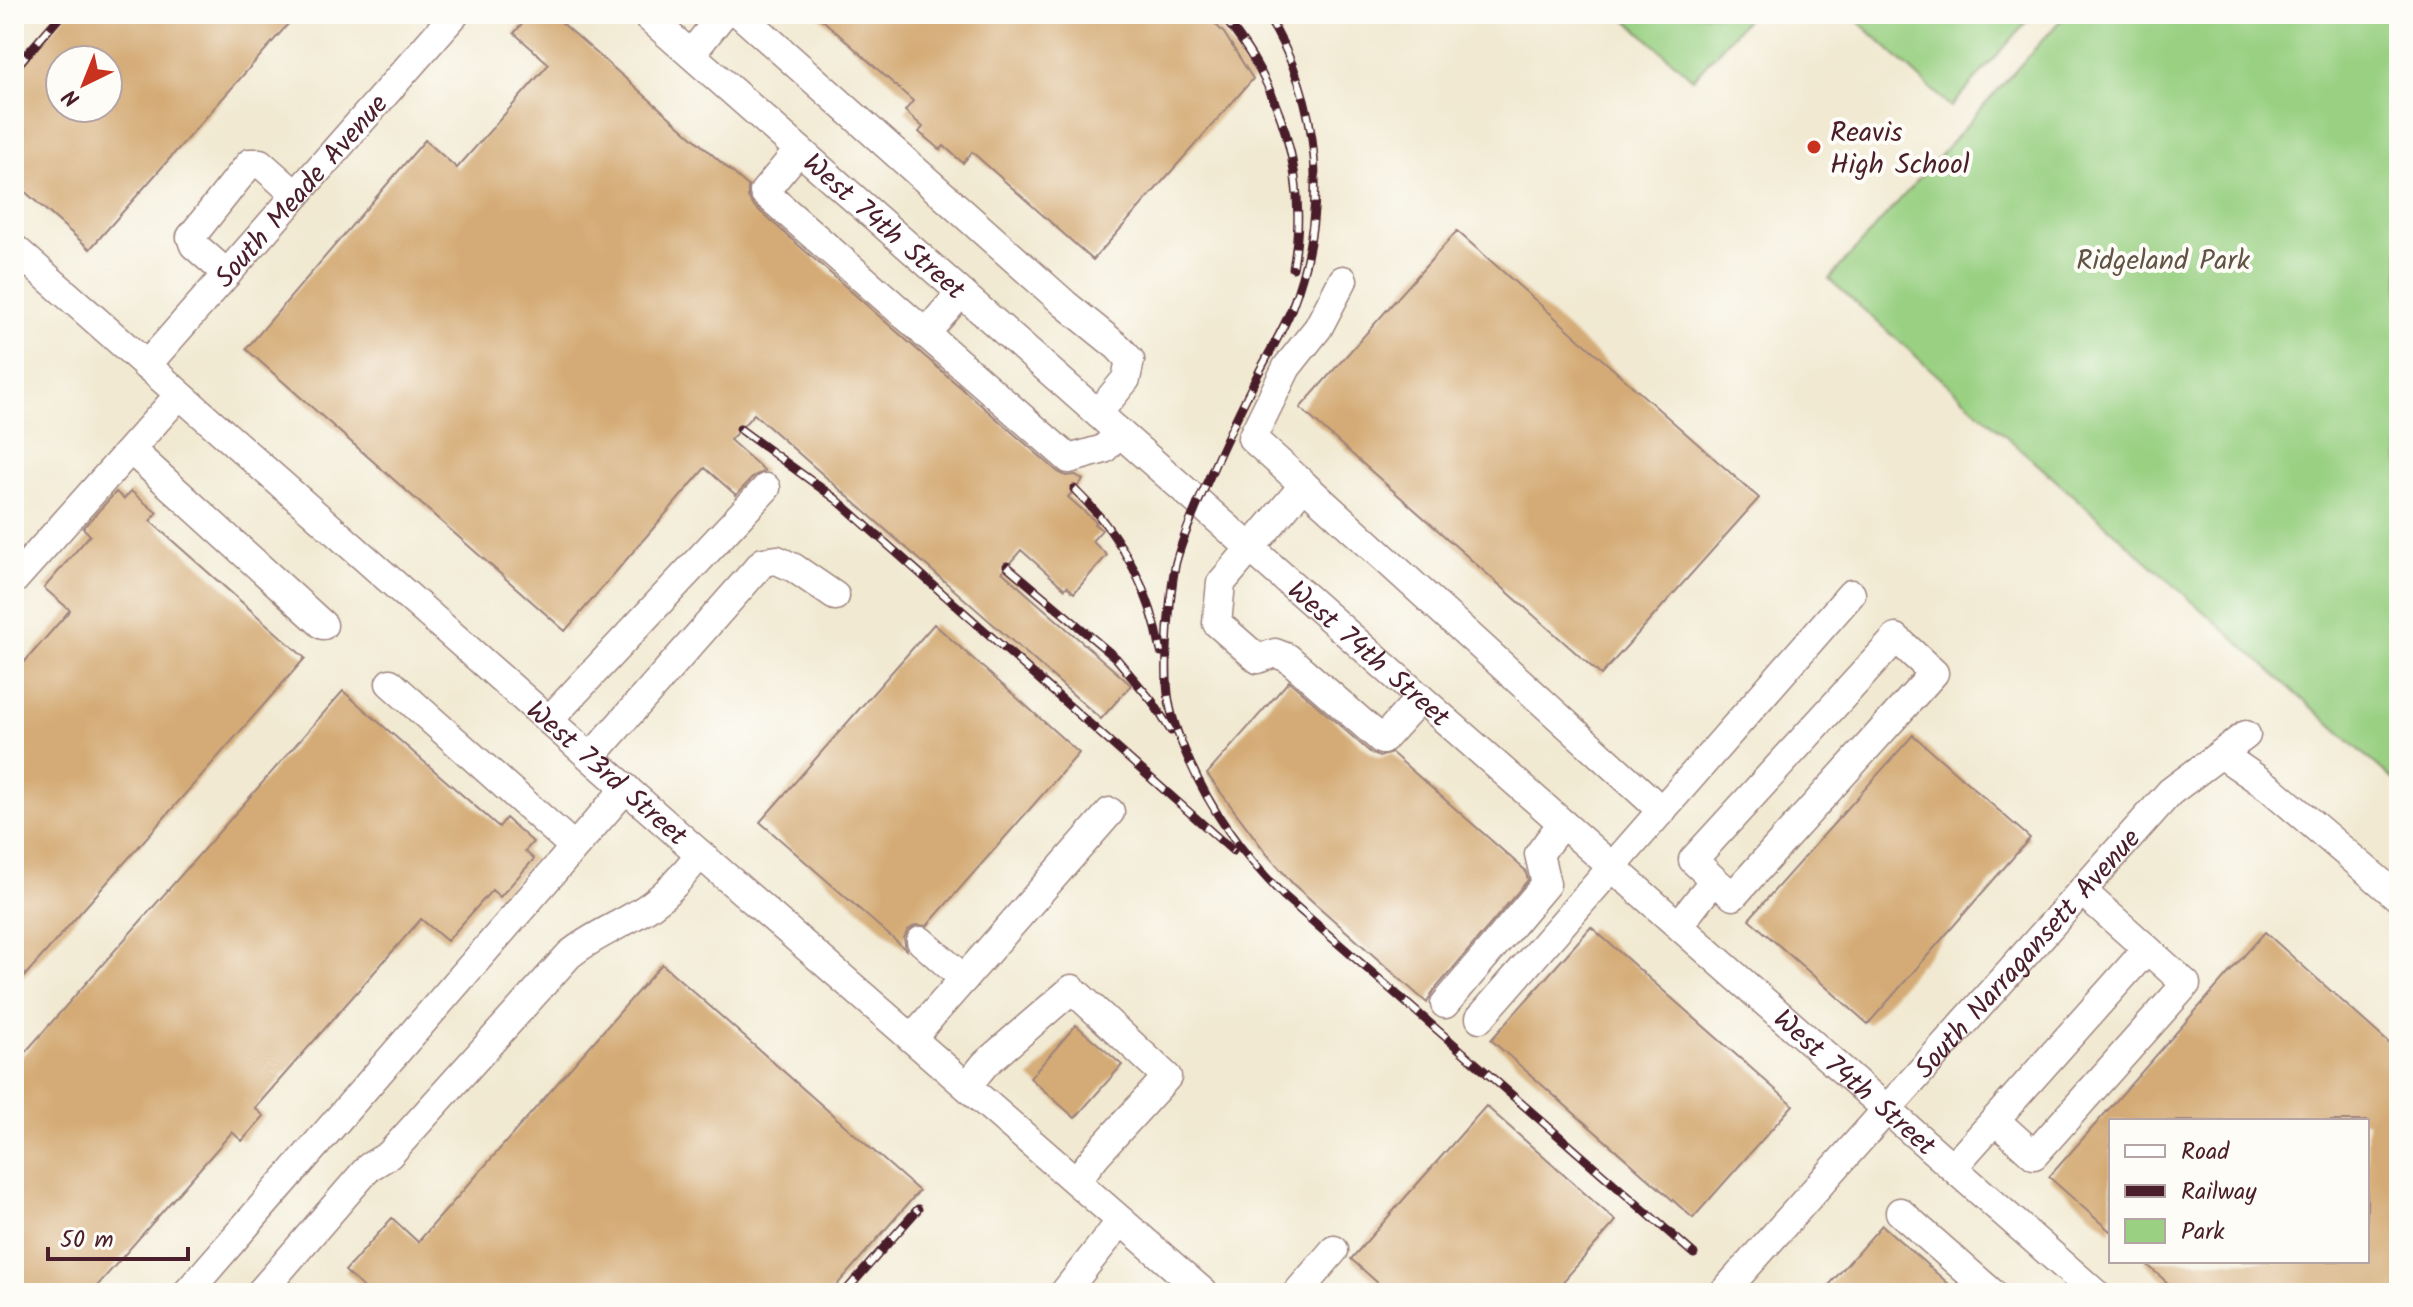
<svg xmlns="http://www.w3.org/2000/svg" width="2413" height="1307" font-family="Kalam,sans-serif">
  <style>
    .green { fill: #99d082; stroke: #727856; stroke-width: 2 }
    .building { fill: #d4ab76; fill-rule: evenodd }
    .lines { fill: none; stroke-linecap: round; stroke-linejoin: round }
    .minor-casing { stroke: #9e847e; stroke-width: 31 }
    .minor { stroke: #fff; stroke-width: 28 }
    .rail-casing { stroke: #4a1f2b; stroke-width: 9 }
    .rail { stroke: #fdfcf7; stroke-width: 6; stroke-dasharray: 18; stroke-linecap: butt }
    .poi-dot { fill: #c8321e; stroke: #fdfcf7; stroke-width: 3 }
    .labels { text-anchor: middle; stroke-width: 8; stroke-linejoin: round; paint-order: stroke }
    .poi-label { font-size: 28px; fill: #4a1f2b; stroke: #fdfcf7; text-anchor: start }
    .street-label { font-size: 28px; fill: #4a1f2b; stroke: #fdfcf7 }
    .park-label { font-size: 28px; fill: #625445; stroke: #fdfcf7 }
  </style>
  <rect width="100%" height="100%" fill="#fdfcf7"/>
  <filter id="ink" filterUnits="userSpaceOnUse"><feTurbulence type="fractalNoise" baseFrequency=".0125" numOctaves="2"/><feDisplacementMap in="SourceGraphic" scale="16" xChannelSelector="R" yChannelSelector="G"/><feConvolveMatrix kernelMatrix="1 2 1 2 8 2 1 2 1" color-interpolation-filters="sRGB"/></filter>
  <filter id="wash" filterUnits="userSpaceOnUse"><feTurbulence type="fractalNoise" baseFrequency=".006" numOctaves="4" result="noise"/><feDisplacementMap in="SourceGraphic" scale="32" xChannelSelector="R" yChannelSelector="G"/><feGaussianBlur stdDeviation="1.8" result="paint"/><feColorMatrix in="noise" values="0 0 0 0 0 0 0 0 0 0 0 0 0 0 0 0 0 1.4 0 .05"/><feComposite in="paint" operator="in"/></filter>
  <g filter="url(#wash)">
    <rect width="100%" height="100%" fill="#f1e9d1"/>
    <path class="green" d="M1620,14h131l-58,65z
      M1850,14h184l-83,93z
      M2066,14h333v771l-570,-506z"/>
    <g id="blocks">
      <path class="building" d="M67,14h230l-207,235 -76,-67v-107zM60,60h48v48h-48z
        M531,14h21l196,172v11l5,8 160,141 145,126 8,4 10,-1 7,5 -15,17 28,25 -2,2 8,6 -10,11 15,14 -33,38 -7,-7 -2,3 -44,-39 -19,22 129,113 -30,34 -347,-305 -24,26 35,31 -11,5 -18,19 -31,-27 -140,163 -319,-282 179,-209 32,28 92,-104 -35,-31z
        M816,14h390l18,19 29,46 -160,181 -121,-108 -9,11 -19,-17 -4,4 -21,-18 4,-5 -18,-16 8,-10z
        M1457,231l302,267 -158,177 -301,-267z
        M131,491l26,22 -7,8 155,137 -291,330v-314l56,-64 -26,-22 46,-53 -7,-7 33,-36 8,7z
        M934,624l145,129 -152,173 -11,-1 -8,5 -4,8 2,12 -146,-128z
        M1289,681l82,72 8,4 13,-4 133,117 3,10 -96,113 -5,10 -134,-119 -26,-30 -60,-80z
        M343,691l156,136 7,-9 27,24 -8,9 9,8 -34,38 -8,-7 -45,51 -26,-22 -166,189 9,8 -22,25 -10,-9 -141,161h-77v-228z
        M1913,735l117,103 -162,186 -119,-105z
        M1591,927l202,178 -100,113 -202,-178z
        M2265,932l134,120v241h-220l-36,-32h224v-140h-256v111l-62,-55z
        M662,964l257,227 -89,102h-461l-24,-22 47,-53 26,24z
        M1076,1025l46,40 -47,53 -45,-40z
        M1486,1106l130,115 -63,72h-164l-38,-34z
        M1882,1225l77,68h-137z"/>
    </g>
  </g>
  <g filter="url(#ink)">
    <use href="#blocks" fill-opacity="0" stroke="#9e847e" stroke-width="2"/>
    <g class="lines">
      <defs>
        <g id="minor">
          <path id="s1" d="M645,14l1450,1279"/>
          <path d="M740,14l325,290 53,43 12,13 -4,19 -28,34"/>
          <path d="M691,54l32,-40"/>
          <path d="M799,150l-35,42 305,267 35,-10 15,-17"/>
          <path id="s2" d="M14,248l686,606 504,439"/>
          <path d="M227,274l-33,-29 -3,-8 59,-74h10l36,32"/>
          <path d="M925,334l36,-41"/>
          <path id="s3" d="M146,366l309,-352"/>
          <path d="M131,450l192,175"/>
          <path d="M1304,485l-52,-47 35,-71 31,-39 25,-48"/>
          <path d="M14,580l165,-185"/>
          <path d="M390,683l184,164"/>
          <path d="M1420,698l-38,42 -94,-82 -13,-5 -17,6 -41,-36 4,-40 83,-98 358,326"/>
          <path d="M549,720l217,-232"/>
          <path d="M2221,754l49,34 129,110"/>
          <path d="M591,757l172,-195 14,-2 17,8 41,28"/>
          <path d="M1679,925l35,-45 -21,-20 203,-222 38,35 -201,223 -19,-16"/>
          <path d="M921,941l43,38"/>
          <path d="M1445,1004l101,-120 -7,-30 23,-31"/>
          <path d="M1480,1018l371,-424"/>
          <path d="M912,1038l198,-226"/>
          <path d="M967,1086l18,-22 87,-75 95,88 -70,77 -21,27"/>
          <path d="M1995,1120l39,35 152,-171 -39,-35"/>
          <path d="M1953,1167l194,-218 -65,-58"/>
          <path d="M1900,1212l92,81"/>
          <path d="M187,1293l439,-505"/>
          <path d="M260,1293l109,-126 20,-12 180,-200c25,-21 56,-31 82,-50 20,-14 34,-33 49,-51"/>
          <path d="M1064,1293l57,-72"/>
          <path d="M1297,1293l37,-43"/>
          <path id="s4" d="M1723,1293l447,-501 76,-57"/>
        </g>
      </defs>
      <use href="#minor" class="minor-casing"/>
      <use href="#minor" class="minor"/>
      <defs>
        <path id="rail" d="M1221,14c59,69 89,164 72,254
          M1266,14c57,89 63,198 25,296 -9,22 -22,43 -33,64 -17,34 -34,69 -49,104 -12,27 -25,55 -33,84 -5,22 -6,45 -8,66 -1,23 -3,50 1,73 3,20 11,39 19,57 24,55 54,96 96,138l410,358
          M14,69l48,-55
          M740,429l96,70 397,352
          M1074,489c46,44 76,100 87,163
          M1007,566l109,92 36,43 19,30
          M844,1293l74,-84"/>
      </defs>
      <use href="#rail" class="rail-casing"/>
      <use href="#rail" class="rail"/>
    </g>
  </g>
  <circle class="poi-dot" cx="1814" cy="147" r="8"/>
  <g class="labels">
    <g class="poi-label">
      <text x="1830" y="141">Reavis<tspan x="1830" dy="32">High School</tspan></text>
    </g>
    <g class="street-label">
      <text dy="10" stroke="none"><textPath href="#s3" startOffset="234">South Meade Avenue</textPath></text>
      <text dy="10" stroke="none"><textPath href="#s1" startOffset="320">West 74th Street</textPath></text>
      <text dy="10" stroke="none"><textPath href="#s1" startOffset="966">West 74th Street</textPath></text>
      <text dy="10" stroke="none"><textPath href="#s2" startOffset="792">West 73rd Street</textPath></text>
      <text dy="10" stroke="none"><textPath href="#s4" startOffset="456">South Narragansett Avenue</textPath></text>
      <text dy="10" stroke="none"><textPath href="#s1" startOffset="1614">West 74th Street</textPath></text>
    </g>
    <g class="park-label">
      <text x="2163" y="269">Ridgeland Park</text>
    </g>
  </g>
  <rect width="2413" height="1307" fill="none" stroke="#fdfcf7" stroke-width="48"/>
  <rect x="2109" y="1119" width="260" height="144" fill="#fdfcf7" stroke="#b5a4a5" stroke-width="2"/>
  <rect x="2125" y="1145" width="40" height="12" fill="#ffffff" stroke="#b5a4a5" stroke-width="2"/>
  <text x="2181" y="1159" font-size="24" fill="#4a1f2b">Road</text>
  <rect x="2125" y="1185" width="40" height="12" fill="#4a1f2b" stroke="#b5a4a5" stroke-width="2"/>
  <text x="2181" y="1199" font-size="24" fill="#4a1f2b">Railway</text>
  <rect x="2125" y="1219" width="40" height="24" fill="#99d082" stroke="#b5a4a5" stroke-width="2"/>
  <text x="2181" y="1239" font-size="24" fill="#4a1f2b">Park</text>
  <g transform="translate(84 84) rotate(223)"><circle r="38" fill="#fdfcf7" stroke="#b5a4a5" stroke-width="2"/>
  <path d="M0-6L14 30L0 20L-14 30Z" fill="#c8321e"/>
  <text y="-12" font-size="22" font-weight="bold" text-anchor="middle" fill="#4a1f2b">N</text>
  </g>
  <path d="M48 1247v12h140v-12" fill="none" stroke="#4a1f2b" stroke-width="4"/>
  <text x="60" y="1247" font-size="24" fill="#4a1f2b" stroke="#fdfcf7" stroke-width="6" paint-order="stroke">50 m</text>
</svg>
